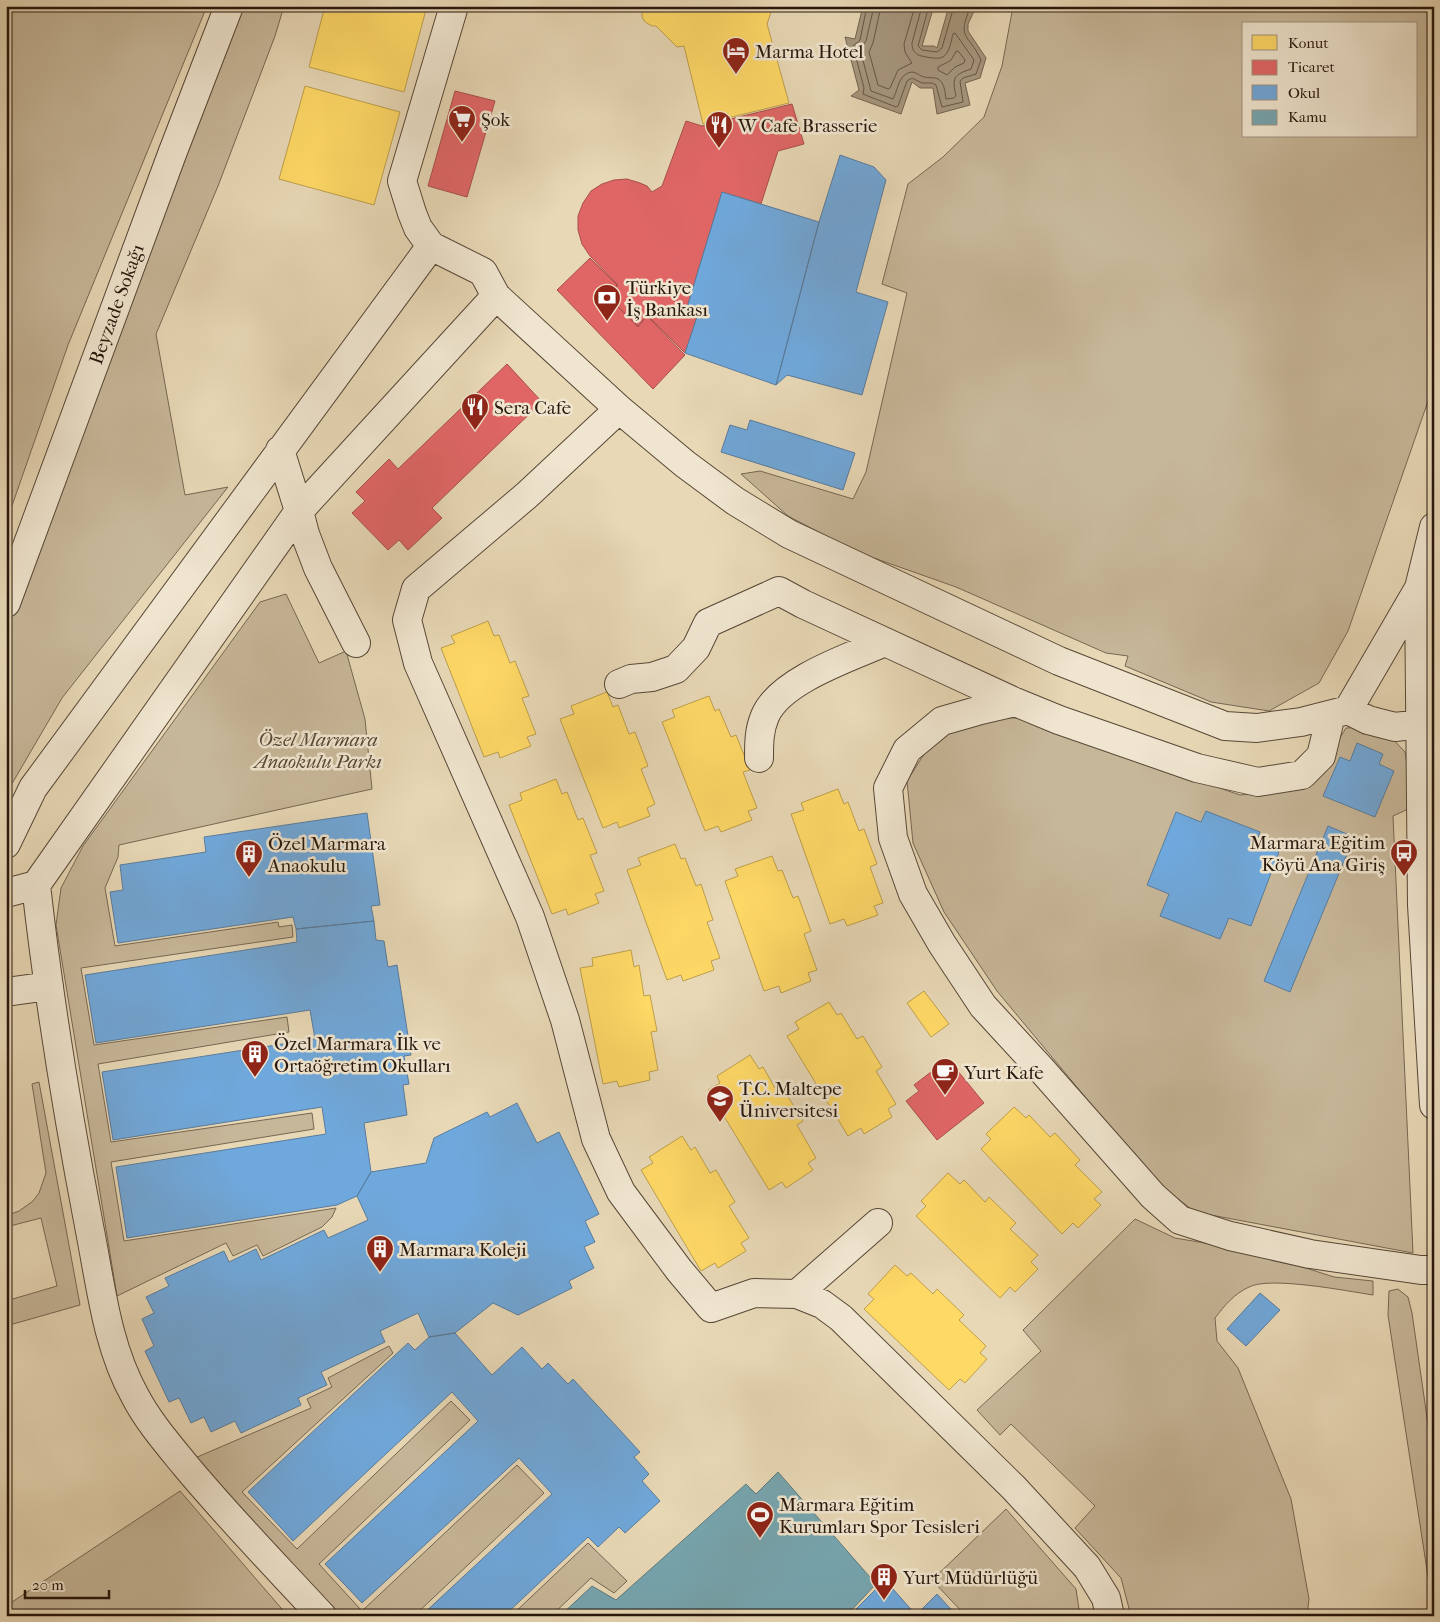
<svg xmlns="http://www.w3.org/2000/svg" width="1440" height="1622" font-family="'IM FELL French Canon',serif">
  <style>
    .green { fill: #c7b799; stroke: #776753; fill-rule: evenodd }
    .water { fill: #a6967d; stroke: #736350 }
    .homes { fill: #ffd966; stroke: #be9f4b }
    .shops { fill: #e06666; stroke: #a84e4b }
    .schools { fill: #6fa8dc; stroke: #597c9e }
    .public { fill: #76a5af; stroke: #5e7a7e }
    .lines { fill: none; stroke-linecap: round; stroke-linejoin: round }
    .shore { stroke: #665645; stroke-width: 1 }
    .minor-casing { stroke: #574737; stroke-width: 30 }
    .minor { stroke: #f0e6d0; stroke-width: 28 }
    .labels { text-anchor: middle; stroke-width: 5; stroke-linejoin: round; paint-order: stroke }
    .poi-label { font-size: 19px; fill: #27170d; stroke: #f0e6d0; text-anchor: start }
    .street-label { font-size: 19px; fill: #27170d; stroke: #f0e6d0 }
    .park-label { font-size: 19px; font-style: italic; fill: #574737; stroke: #f0e6d0 }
  </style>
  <rect width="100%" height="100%" fill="#e8d8b6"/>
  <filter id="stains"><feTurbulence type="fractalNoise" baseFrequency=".004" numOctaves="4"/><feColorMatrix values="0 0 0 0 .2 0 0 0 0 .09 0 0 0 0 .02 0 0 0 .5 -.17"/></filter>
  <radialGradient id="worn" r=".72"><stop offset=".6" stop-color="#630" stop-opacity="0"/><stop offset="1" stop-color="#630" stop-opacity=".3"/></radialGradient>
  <path class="green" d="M6,6h201l-139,339 -62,178z
    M239,6h45l-9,30 -57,150 -62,148 29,161 43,-8 -166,211 -56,96v-164z
    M1011,6h423v378l-86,247 -29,52 -50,28 -58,-9 -86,-36 3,-10 -22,-3 -150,-66 -99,-35 -69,-36 -47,-42 19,-3 93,28 13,-27 41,-179 -25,-9 26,-100 35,-27 41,-40 18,-51 10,-54zM1244,24h172v112h-172z
    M286,594l33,69 27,-12 19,68 7,70 -253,56 -1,12 -13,31 10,58 163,-24 1,5 13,-2 1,12 -212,31 13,77 193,-28 2,15 -191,32 13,78 201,-29 2,16 -203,33 13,79 212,-33 -4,9 -10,10 -59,29 -6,-11 -24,11 -7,-13 -109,53 -61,-371 5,-37 22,-42 177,-244z
    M1030,717l137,53 73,25 42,-3 41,-20 13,-28 10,-16 21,-1 23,9 15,16 8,47 -7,11 -13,6 20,437 -218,-41 -40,-31 -158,-190 -53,-79 -31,-69 -6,-62 26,-41 42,-20z
    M39,1082l41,223 -74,21v-25l51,-15 -16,-68 -35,9v-11l13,-5 14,-10 6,-8 7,-20 -14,-89z
    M1135,1219l40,19 36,6 76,18 47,15 39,4v14c-26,-4 -103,-19 -124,-8 -15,7 -24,18 -34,31l2,23 21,27 53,131 18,100 -2,17h-176l-10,-38 -46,-50 20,-22 -84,-82 -11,11 -23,-25 64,-59 -18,-21z
    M1398,1289l10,8 4,16 22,153v150l-46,-301 1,-24z
    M389,1346l4,7 -151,139 55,57 154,-148 19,19 -151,144 43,47 155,-146 27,28 -130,123h-81l-138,-158 116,-50 -4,-9 25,-12 -4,-9z
    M180,1491l108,125h-282v-10z
    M1006,1509l70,80 4,27h-114l-34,-36z
    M588,1543l39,38 -13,12 -23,-15 -40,38h-40z"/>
  <path class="water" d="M863,6h71l-12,40h12l3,2 12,-42h26l1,1 -8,17v7l18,27 -6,20 -15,5 5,22 -33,9 -4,-26h-13l-8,-6 -11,32 -50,-18 8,-6 -14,-53 10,2z"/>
  <path class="homes" d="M325,6h102l-23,86 -95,-25z
    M638,6h135l-6,18 22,79 -86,21 -19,-78 -7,1 -21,-21h-4l-7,-4 -3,-5v-7z
    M305,86l95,26 -26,93 -95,-26z
    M488,621l6,15 5,-1 11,28 5,-2 14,35 -7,2 14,36 -9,3 4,9 -31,12 -2,-6 -14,5 -43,-109 14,-5 -4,-7z
    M607,692l6,15 5,-2 11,29 6,-2 13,34 -7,3 14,35 -8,4 3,8 -31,12 -2,-6 -14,6 -43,-109 14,-5 -3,-8z
    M709,696l6,15 4,-2 12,28 5,-2 14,35 -7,2 14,36 -9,3 4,9 -31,12 -3,-6 -13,5 -43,-109 13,-5 -3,-7z
    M556,779l6,15 5,-2 11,28 5,-2 14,35 -7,2 14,36 -9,3 4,9 -31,12 -2,-6 -14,5 -43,-109 13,-5 -2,-7z
    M838,789l6,15 4,-2 11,29 5,-2 13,35 -7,3 13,36 -9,3 4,9 -31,11 -3,-7 -14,5 -39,-110 13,-4 -3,-7z
    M675,844l6,15 4,-1 11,28 5,-2 12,36 -6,2 13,36 -9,3 3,9 -31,11 -2,-6 -14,5 -40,-110 14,-5 -3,-7z
    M772,856l6,15 4,-1 11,28 5,-2 13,35 -7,3 13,36 -9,3 3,8 -30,12 -2,-7 -15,5 -39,-110 13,-5 -3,-7z
    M631,950l3,17 5,-2 5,31 6,-1 7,36 -6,1 7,38 -9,2 1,8 -31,7 -2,-6 -14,3 -23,-116 13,-2 -1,-8z
    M924,991l25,33 -18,13 -24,-34z
    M829,1002l8,13 4,-2 16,26 6,-3 19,31 -6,4 20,33 -8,5 4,8 -28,17 -3,-6 -13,8 -61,-100 12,-7 -4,-7z
    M750,1055l9,14 4,-2 15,26 6,-3 19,31 -6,4 19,33 -8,5 5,7 -27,18 -4,-6 -13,8 -61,-100 12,-7 -3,-7z
    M1014,1107l12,11 3,-3 21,22 5,-4 25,27 -5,5 27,27 -8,7 7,6 -23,23 -5,-5 -11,11 -81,-85 10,-10 -5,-5z
    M682,1136l9,14 4,-3 15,26 6,-3 19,32 -6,4 20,32 -8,5 5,8 -28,17 -3,-5 -14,8 -60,-101 12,-7 -4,-6z
    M948,1173l12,11 4,-4 21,22 4,-5 27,26 -6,6 28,26 -7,7 7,7 -23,23 -5,-5 -10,11 -84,-82 10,-10 -5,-5z
    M895,1265l12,11 4,-3 22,21 4,-5 27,26 -5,5 27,26 -6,7 7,6 -22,24 -5,-4 -11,11 -85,-81 10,-10 -6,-5z"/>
  <path class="shops" d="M455,91l40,10 -28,96 -39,-11z
    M792,104l12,40 -26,7 -17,53 -39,-12 -36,119 12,3 -13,39 -38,-38 -9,11 -31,-30 11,-11 -28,-29 -8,-12 -4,-14v-14l5,-13 8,-12 11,-7 12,-4 13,-1 13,4 7,3 5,6 10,-6 24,-65 16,5z
    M590,258l27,27 -10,11 31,31 9,-11 38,39 -32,34 -96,-99z
    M507,364l35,38 -110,106 10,10 -34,32 -9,-10 -11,10 -36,-37 13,-12 -9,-9 33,-33 9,10z
    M948,1059l36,44 -47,37 -31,-39 13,-10 -5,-6z"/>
  <path class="schools" d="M840,155l34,12 12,13 -30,112 32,10 -26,93 -75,-20 -11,10 43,-163z
    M722,192l97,30 -43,163 -91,-32 13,-39 -12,-3z
    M750,420l105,33 -12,37 -122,-38 9,-27 17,5z
    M1357,743l26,11 -4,10 15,7 -19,46 -52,-21 17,-39 10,4z
    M1206,811l54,21 -4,11 23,9 -28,74 -22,-8 -9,21 -60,-23 9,-22 -22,-9 29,-73 25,10z
    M367,813l13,92 -9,1 3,15 -78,8 -3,-12 -175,26 -8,-51 13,-2 -3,-25 86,-13 -2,-15z
    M1328,826l26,11 -64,155 -26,-11z
    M374,921l2,19 8,1 4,26 9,-2 14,90 -7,1 5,28 -6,1 4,30 -43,8 7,49 -14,24 -20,9 -210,33 -11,-71 210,-33 -4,-27 -209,33 -11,-68 213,-33 -5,-29 -214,33 -11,-68 212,-33 -1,-13z
    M517,1103l20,40 22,-11 40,82 -14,7 10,21 -11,5 10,21 -25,13 3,7 -54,27 -25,-12 -38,30 -26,4 -11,-24 -38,18 5,11 -64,30 6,13 -29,13 3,7 -60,28 -6,-12 -24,11 -7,-15 -13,6 -12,-25 -10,4 -24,-51 9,-5 -12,-27 12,-6 -8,-16 23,-11 -4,-8 59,-27 5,11 27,-13 5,11 63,-30 4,8 40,-18 -11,-24 14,-24 55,-9 8,-25 53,-26 3,5z
    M1260,1293l20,17 -34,36 -19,-17z
    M455,1333l37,42 30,-28 20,22 6,-6 20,21 5,-5 67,73 -6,5 15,17 -7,7 18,20 -35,32 -6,-6 -21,20 -10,-10 -84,79h-83l131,-122 -33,-36 -157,145 -37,-39 153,-143 -26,-29 -159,149 -45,-49 160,-149 7,7 14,-13z
    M885,1580l31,35 21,-21 20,22h-95l-6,-7z"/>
  <path class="public" d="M778,1472l98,112 -28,30 2,2h-290l32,-30 24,14 130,-116 10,10z"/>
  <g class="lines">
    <path class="shore" d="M867,6l-7,34 -7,6 11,42 -1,6 33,13 2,-1 9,-25 5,-3 10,5h10l4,2 6,22 21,-5 -3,-21 3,-3 13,-4 5,-14c-13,-28 -25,-20 -10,-54
      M874,6l-8,35 -6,8 11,42 22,8c4,-7 5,-20 13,-25 8,-5 11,1 18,3 7,2 13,-2 18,6 3,4 3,11 4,16l8,-1 2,-2c-4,-18 -3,-21 15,-27l3,-9 -19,-27 -2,1c-2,7 -3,18 -10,23 -4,2 -7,1 -11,1 -11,-2 -20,-2 -20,-15l10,-37
      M881,6l-8,37 -4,9 9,33 10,4 2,-1 8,-18 14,-7 -7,-11 -1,-8 11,-38
      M929,6l-11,40 4,4 15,2 5,-4 12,-42
      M957,51l2,1 6,8 -1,3 -9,4 -8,8 -9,-5v-3l12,-6z"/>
    <defs>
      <path id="minor" d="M454,6l-52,175 10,32 6,15 13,18 52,26 13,24 123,113 66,55 50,37 54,33 270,127 166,65 32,2 44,-6 47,-12 71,-122
        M619,409l-92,86 -111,94 -9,31 11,43 112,254 35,103 31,119 25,53 58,78 32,38 43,-15 43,1 25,10 19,14 173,170 73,79 19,31 4,18
        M280,450l19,61 6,23 13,34 38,75
        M1434,527l-15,61 3,317 12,200
        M6,603l166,-449 57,-148
        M619,684l12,-5 21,-2 24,-8 20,-21 12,-25 71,-32 24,13 212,98 44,18 138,48 61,14 44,-7 19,-19 8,-33v-8
        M1015,702l-38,9 -35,10 -35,29 -19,38 5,50 20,56 29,50 41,62 58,63 112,127 27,24 50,16 80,18 111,16h13
        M1348,710l20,10 27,7 26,-3
        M759,758c0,-15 0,-28 6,-42 15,-36 86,-59 120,-74
        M6,844l27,-56 398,-542
        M36,885c13,116 32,232 54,346 11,56 17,115 45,165 13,25 32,47 50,69 43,52 91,101 137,151
        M6,893l30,-8 263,-374 197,-215
        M6,992l43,-6
        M797,1294l81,-71"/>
    </defs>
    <use href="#minor" class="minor-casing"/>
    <use href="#minor" class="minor"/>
  </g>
  <defs>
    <symbol id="hotel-pin" viewBox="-11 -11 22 30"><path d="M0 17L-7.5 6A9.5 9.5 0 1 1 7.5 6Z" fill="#8f2418" stroke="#f0e6d0"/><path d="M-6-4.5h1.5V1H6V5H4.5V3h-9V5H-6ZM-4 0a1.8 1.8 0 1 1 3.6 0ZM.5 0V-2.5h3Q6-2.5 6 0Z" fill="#fff"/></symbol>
    <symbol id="supermarket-pin" viewBox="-11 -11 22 30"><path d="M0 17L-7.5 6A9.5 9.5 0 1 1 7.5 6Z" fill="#8f2418" stroke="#f0e6d0"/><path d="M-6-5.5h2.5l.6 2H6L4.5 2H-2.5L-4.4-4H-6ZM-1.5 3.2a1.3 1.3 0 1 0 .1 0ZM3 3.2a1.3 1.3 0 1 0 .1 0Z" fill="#fff"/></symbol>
    <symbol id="restaurant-pin" viewBox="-11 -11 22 30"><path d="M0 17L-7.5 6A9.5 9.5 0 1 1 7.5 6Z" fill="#8f2418" stroke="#f0e6d0"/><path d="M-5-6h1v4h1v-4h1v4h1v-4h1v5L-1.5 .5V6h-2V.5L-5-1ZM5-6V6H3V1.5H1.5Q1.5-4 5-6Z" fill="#fff"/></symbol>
    <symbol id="bank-pin" viewBox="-11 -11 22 30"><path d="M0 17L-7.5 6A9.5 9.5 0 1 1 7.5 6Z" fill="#8f2418" stroke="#f0e6d0"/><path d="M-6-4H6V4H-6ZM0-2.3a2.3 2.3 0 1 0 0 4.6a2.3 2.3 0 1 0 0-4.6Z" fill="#fff"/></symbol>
    <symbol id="bus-pin" viewBox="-11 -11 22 30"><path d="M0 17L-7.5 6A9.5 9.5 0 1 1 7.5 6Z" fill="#8f2418" stroke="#f0e6d0"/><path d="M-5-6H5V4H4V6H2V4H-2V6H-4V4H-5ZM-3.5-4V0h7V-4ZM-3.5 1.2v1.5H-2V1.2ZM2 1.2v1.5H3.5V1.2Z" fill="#fff"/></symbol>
    <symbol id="building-pin" viewBox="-11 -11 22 30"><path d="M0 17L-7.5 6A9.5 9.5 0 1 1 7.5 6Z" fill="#8f2418" stroke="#f0e6d0"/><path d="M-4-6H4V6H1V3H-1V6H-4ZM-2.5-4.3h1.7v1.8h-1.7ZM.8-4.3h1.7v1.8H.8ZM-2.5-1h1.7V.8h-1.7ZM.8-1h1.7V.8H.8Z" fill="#fff"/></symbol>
    <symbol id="cafe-pin" viewBox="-11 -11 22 30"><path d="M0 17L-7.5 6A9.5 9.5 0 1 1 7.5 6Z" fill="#8f2418" stroke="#f0e6d0"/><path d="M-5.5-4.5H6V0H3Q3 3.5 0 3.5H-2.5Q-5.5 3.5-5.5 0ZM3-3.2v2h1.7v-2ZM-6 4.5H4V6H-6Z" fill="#fff"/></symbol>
    <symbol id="university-pin" viewBox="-11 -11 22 30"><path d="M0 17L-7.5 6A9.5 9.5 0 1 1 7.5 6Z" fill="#8f2418" stroke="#f0e6d0"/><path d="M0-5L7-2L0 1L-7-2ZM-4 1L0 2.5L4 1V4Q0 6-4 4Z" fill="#fff"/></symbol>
    <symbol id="stadium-pin" viewBox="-11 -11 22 30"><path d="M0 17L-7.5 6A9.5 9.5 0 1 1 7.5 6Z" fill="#8f2418" stroke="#f0e6d0"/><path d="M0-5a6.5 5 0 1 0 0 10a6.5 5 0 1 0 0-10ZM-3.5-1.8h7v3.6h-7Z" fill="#fff"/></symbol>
  </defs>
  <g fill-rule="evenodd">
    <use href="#hotel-pin" x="720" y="35" width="32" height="43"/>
    <use href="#supermarket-pin" x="446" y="103" width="32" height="43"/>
    <use href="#restaurant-pin" x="703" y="109" width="32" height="43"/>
    <use href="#bank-pin" x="591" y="282" width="32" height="43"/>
    <use href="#restaurant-pin" x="459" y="391" width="32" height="43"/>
    <use href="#bus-pin" x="1388" y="837" width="32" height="43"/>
    <use href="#building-pin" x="233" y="838" width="32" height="43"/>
    <use href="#building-pin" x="239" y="1038" width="32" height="43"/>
    <use href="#cafe-pin" x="929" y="1056" width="32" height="43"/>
    <use href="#university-pin" x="704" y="1083" width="32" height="43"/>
    <use href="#building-pin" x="364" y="1233" width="32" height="43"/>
    <use href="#stadium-pin" x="744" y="1499" width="32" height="43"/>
    <use href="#building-pin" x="868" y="1561" width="32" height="43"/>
  </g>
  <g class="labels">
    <g class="poi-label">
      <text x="755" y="58">Marma Hotel</text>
      <text x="481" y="126">Şok</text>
      <text x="738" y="132">W Cafe Brasserie</text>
      <text x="626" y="294">Türkiye<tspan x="626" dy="22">İş Bankası</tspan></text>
      <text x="494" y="414">Sera Cafe</text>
      <text x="1385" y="849" text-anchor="end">Marmara Eğitim<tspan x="1385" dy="22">Köyü Ana Giriş</tspan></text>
      <text x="268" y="850">Özel Marmara<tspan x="268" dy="22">Anaokulu</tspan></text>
      <text x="274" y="1050">Özel Marmara İlk ve<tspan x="274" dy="22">Ortaöğretim Okulları</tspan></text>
      <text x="964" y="1079">Yurt Kafe</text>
      <text x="739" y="1095">T.C. Maltepe<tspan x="739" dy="22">Üniversitesi</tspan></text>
      <text x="399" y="1256">Marmara Koleji</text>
      <text x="779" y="1511">Marmara Eğitim<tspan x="779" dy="22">Kurumları Spor Tesisleri</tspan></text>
      <text x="903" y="1584">Yurt Müdürlüğü</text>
    </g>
    <g class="street-label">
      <text transform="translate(116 304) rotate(-70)" y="7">Beyzade Sokağı</text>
    </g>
    <g class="park-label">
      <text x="318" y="746">Özel Marmara<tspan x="318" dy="22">Anaokulu Parkı</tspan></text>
    </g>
  </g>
  <rect width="1440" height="1622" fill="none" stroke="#e8d8b6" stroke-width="25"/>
  <rect x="8" y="8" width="1425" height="1607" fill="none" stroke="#27170d" stroke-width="2.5"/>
  <rect x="12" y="12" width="1415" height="1597" fill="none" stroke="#27170d"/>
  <rect x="1242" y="22" width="175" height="115" fill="#f0e6d0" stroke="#a09382"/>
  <rect x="1252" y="35" width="25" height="15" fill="#ffd966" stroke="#a09382"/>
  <text x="1288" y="48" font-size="15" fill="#27170d">Konut</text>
  <rect x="1252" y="60" width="25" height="15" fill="#e06666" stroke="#a09382"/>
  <text x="1288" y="72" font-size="15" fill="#27170d">Ticaret</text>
  <rect x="1252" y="85" width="25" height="15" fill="#6fa8dc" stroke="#a09382"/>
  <text x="1288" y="98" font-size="15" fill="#27170d">Okul</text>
  <rect x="1252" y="110" width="25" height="15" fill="#76a5af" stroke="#a09382"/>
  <text x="1288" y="122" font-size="15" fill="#27170d">Kamu</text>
  <path d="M25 1590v8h84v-8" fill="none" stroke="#27170d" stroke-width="2.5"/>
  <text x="32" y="1590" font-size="15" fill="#27170d" stroke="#f0e6d0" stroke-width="4" paint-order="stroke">20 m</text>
  <rect width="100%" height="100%" filter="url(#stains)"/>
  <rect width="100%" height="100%" fill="url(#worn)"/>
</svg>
